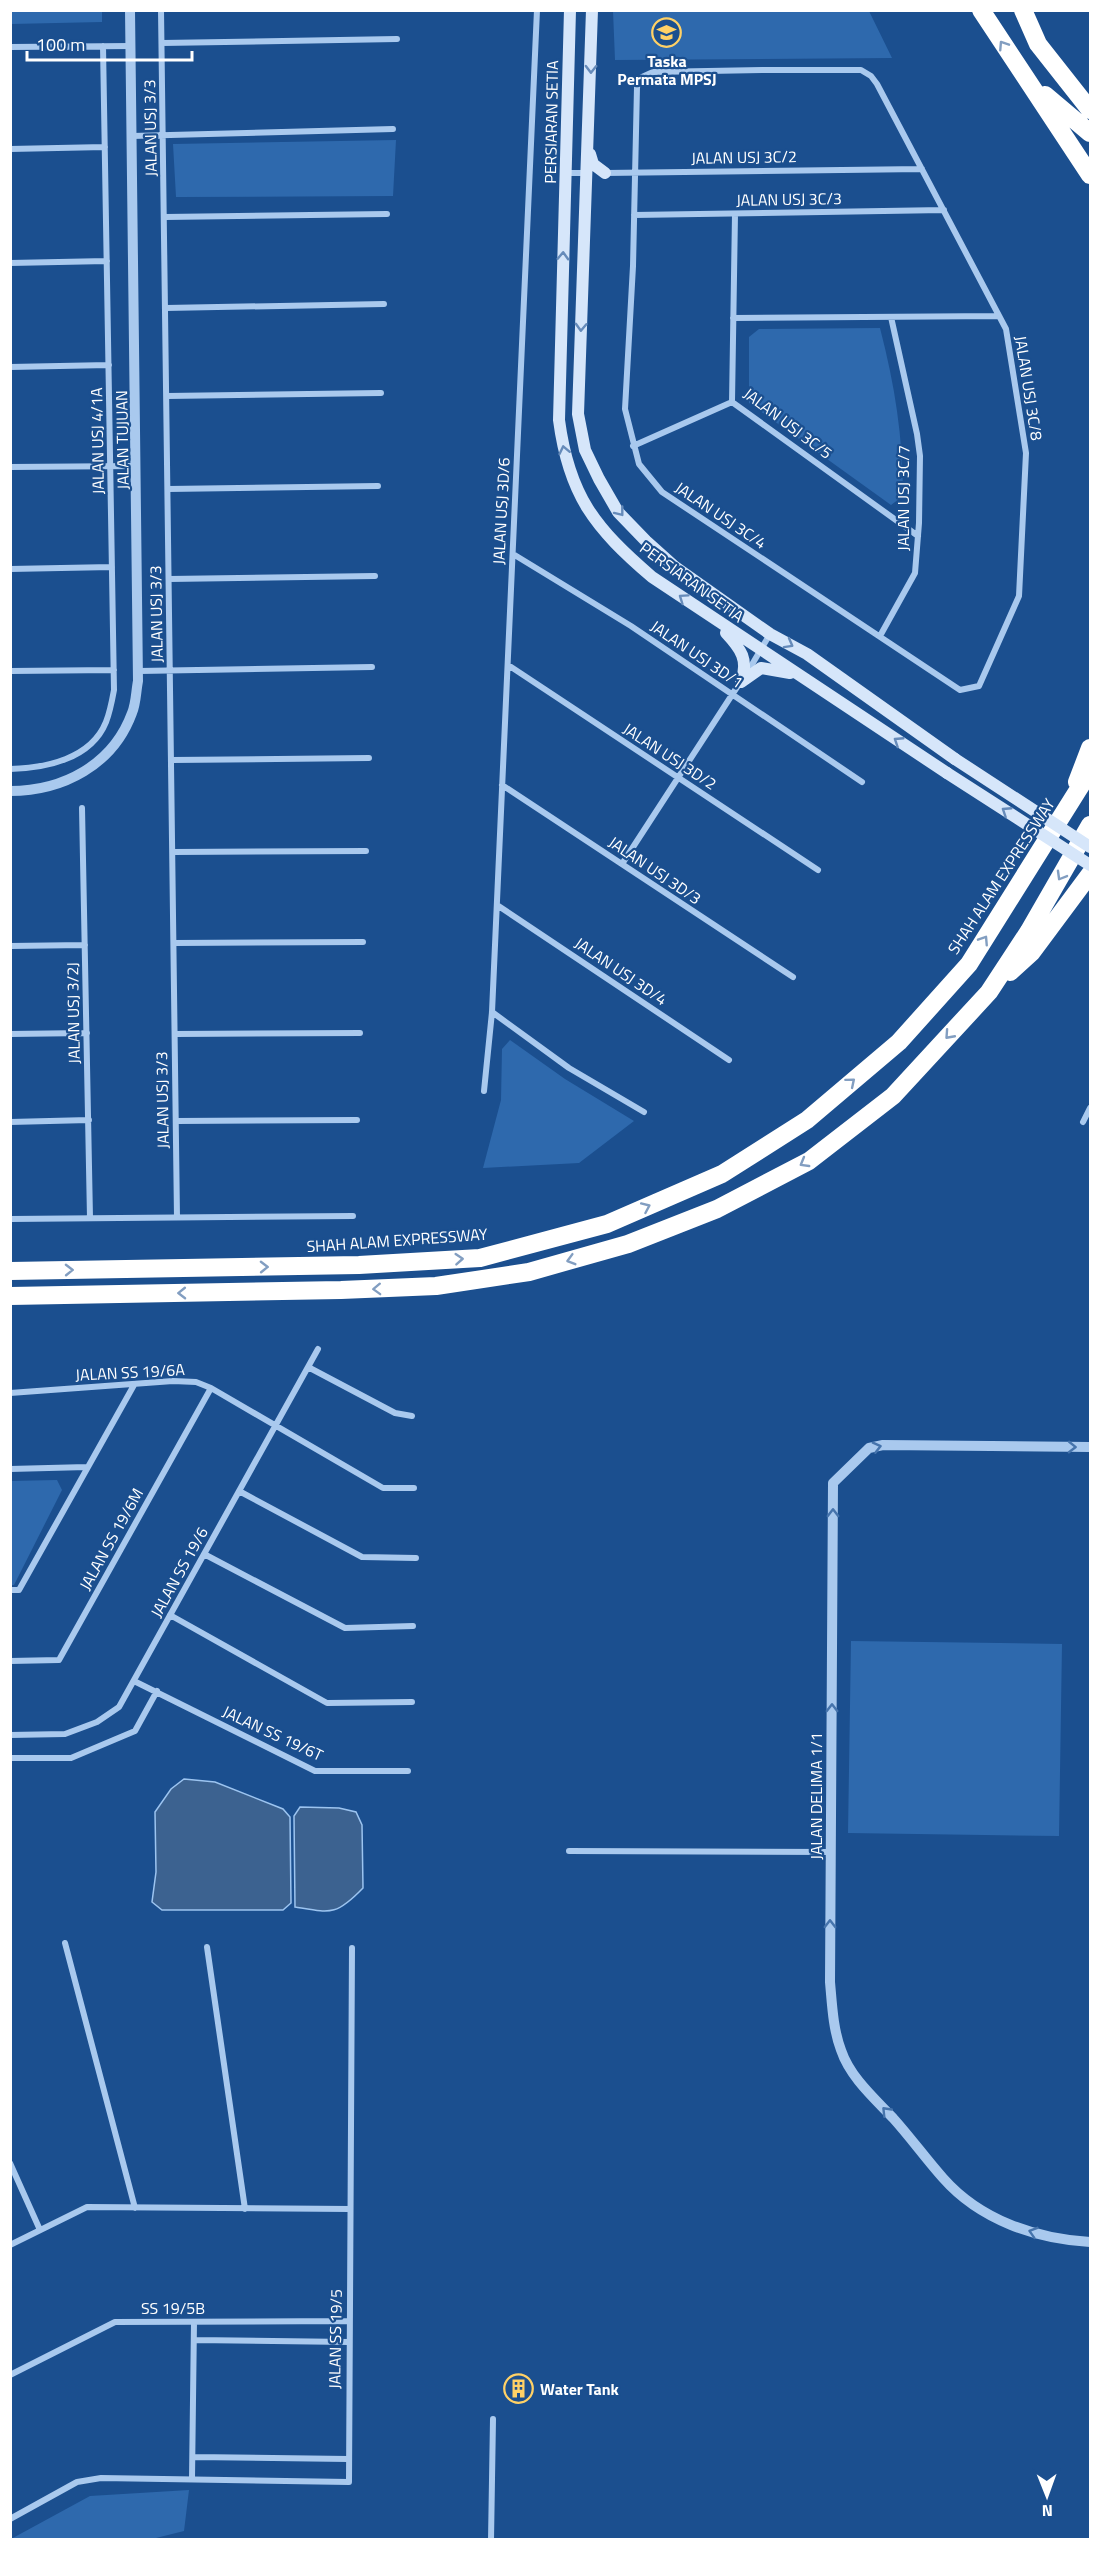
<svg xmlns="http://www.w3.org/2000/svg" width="1101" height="2550" font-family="'Titillium Web',sans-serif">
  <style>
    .green { fill: #2e69ad }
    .water { fill: #3c6290; stroke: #9cc4f0; stroke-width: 1.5 }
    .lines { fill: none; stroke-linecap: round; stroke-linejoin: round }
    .minor { stroke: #a9c9ee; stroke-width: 6 }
    .tertiary { stroke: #a9c9ee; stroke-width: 10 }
    .secondary { stroke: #d6e6fa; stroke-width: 12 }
    .motorway { stroke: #fff; stroke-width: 18 }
    .secondary-bridge { stroke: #d6e6fa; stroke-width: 12 }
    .oneway { stroke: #829ec1 }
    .oneway2 { stroke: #668bba }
    .oneway3 { stroke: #4674ac }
    .labels { text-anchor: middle; stroke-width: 4.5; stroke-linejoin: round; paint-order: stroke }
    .poi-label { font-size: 16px; font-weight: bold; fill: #fff; stroke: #1b4f8f }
    .street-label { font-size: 16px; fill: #fff; stroke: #1b4f8f }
  </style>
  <rect width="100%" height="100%" fill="#1b4f8f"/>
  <path class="green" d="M10,11h92v11l-91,2z
    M613,11h256l23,47 -277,2z
    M396,140l-3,56 -217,1 -3,-53z
    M880,328c15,58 23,109 23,168l-12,9 -142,-102v-66l10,-8z
    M510,1040l55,39 69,42 -55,42 -96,5 18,-68 1,-51z
    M57,1480l5,10 -48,95h-3v-104z
    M851,1641l211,3 -3,192 -211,-3z
    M189,2490l-5,41 -36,9 -137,-1 79,-43z"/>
  <path class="water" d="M184,1779l31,3 68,27 7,8 1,86 -8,7h-121l-10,-8 4,-30 -1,-60 16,-23z
    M300,1807l39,1 17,4 6,13 1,63c-27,28 -32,25 -68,19l-1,-91z"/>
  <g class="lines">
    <path class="minor" d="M161,10l16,1207
      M162,43l235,-4
      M10,47l121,-1
      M762,70h99l10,6 6,8 129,245 20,124 -7,143 -40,90 -19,4 -298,-198 -23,-28 -14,-55 8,-143 4,-179 5,-10 11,-5z
      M132,136l261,-7
      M10,149l95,-2
      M566,173h23
      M605,173l317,-4
      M735,214l-3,188 186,134
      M634,215l310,-5
      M165,217l222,-3
      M10,263l97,-2
      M166,308l218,-4
      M733,318l266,-2
      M10,367l99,-2
      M167,396l214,-3
      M633,446l99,-44
      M10,467l126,-1
      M168,489l210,-3
      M513,554l118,72 231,156
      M10,569l102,-2
      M169,579l206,-3
      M880,636l35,-63 4,-50 1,-67 -3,-22 -26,-117
      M508,665l310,205
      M10,671l104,-1
      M139,671l233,-4
      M747,673l23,-39
      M172,760l197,-2
      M10,769c36,-1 81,-10 96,-47 4,-10 6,-21 8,-32l-11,-644
      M502,785l291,192
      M82,808l8,410
      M173,852l193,-1
      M622,864l119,-183
      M497,905l232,155
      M174,943l189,-1
      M10,946l75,-1
      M492,1012l77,56 75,44
      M10,1034l77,-1
      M175,1034l185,-1
      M484,1091l8,-79 45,-1002
      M176,1121l181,-1
      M10,1122l79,-2
      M1083,1122l7,-14
      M10,1219l343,-3
      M308,1367l87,46 17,3
      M10,1393l163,-12 23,1 15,6 172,100h31
      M10,1469l77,-2
      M239,1491l123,66 54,1
      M204,1554l141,74 68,-2
      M10,1590h9l115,-205
      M170,1615l157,88 85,-1
      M10,1661l49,-1 152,-272
      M134,1681l181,90h93
      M10,1735l55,-1 32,-12 22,-15 199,-358
      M10,1758h61l64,-27 22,-40
      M569,1851l262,1
      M65,1943l70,265
      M207,1947l38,262
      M10,2163l30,67
      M10,2245l77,-38 263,2
      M194,2340l155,2
      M10,2375l105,-53 234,-1
      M193,2457l155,2
      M192,2478l2,-156
      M10,2519l67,-37 24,-4 248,4 3,-534
      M491,2540l2,-121"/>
    <path class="tertiary" d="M10,791c53,0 103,-26 122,-78 4,-9 4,-22 6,-32l-8,-671
      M1090,1447l-207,-2 -14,3 -36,35 -3,499c2,22 3,47 11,68 9,27 33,48 52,68 18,20 33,41 50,60 37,42 93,61 147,64"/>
    <path class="secondary" d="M570,10l-11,410c10,76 36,108 93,157l295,196
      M592,10l-14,404 7,36 14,29 19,33 28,29 29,26 95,67 37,20 148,105
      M590,154l3,10 12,9
      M726,633c15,16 23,27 15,49
      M741,682l20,-14 29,5"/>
    <path class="motorway" d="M981,10l109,165
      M1023,10l15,34 52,66
      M1045,95l45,38
      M1077,782l13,-34
      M1010,972l22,-20 58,-78
      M10,1271l349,-6 121,-7 127,-34 115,-50 85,-54 92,-78 70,-78 121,-193
      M10,1296l331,-6 95,-4 93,-14 99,-28 89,-35 92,-48 84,-65 96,-104 40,-61 61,-106"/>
    <path class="secondary-bridge" d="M955,759l135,88
      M947,773l143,92"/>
  </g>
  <defs><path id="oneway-chevron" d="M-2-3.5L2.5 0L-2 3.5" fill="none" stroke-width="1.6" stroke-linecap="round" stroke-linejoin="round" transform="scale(1.5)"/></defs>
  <g class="oneway">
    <use href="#oneway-chevron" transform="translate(1003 45) rotate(-123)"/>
    <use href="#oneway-chevron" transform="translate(1061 876) rotate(120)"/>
    <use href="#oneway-chevron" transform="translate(984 940) rotate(-57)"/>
    <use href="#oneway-chevron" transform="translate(949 1035) rotate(132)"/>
    <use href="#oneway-chevron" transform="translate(851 1082) rotate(-40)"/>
    <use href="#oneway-chevron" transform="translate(804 1163) rotate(150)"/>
    <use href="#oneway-chevron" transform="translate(646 1207) rotate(-24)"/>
    <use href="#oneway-chevron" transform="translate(459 1259) rotate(-4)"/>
    <use href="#oneway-chevron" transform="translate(571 1260) rotate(164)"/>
    <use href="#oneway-chevron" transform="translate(264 1267) rotate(-1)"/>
    <use href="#oneway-chevron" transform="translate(69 1270) rotate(-1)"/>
    <use href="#oneway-chevron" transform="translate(377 1289) rotate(178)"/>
    <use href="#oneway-chevron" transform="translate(182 1293) rotate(179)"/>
  </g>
  <g class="oneway2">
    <use href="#oneway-chevron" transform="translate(591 69) rotate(91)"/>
    <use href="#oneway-chevron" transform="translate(563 256) rotate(-88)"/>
    <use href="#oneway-chevron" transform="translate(581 327) rotate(92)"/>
    <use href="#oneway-chevron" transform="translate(564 450) rotate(-102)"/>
    <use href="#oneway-chevron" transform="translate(620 512) rotate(52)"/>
    <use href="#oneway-chevron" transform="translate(683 598) rotate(-145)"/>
    <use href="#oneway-chevron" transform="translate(789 644) rotate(29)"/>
    <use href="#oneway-chevron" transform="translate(898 741) rotate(-147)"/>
    <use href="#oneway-chevron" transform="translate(1006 811) rotate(-147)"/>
  </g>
  <g class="oneway3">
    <use href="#oneway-chevron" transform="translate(877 1447) rotate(-14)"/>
    <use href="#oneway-chevron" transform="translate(1072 1447) rotate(1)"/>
    <use href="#oneway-chevron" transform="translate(833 1513) rotate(-90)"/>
    <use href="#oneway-chevron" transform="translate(832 1708) rotate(-90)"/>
    <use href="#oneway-chevron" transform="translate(830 1924) rotate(-90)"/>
    <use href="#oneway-chevron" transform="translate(886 2111) rotate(-134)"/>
    <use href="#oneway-chevron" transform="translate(1033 2232) rotate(-163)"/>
  </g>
  <defs>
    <symbol id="school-ring" viewBox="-11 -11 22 22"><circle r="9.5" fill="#1b4f8f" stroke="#ffd166" stroke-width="1.5"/><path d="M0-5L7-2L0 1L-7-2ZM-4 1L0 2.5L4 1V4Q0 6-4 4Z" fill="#ffd166"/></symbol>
    <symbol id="building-ring" viewBox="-11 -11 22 22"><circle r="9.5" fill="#1b4f8f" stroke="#ffd166" stroke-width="1.5"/><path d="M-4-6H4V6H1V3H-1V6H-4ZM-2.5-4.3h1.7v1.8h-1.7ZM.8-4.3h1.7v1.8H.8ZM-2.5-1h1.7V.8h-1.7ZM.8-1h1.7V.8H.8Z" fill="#ffd166"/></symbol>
  </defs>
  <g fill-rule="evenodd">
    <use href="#school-ring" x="650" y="16" width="33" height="33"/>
    <use href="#building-ring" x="502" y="2372" width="33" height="33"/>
  </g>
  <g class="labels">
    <g class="poi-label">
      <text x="667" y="67">Taska<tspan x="667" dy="18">Permata MPSJ</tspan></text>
      <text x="540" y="2395" text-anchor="start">Water Tank</text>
    </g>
    <g class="street-label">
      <text transform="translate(551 122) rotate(-89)" y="6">PERSIARAN SETIA</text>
      <text transform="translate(150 128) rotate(-91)" y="6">JALAN USJ 3/3</text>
      <text transform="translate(744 157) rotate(-1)" y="6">JALAN USJ 3C/2</text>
      <text transform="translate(789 199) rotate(-1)" y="6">JALAN USJ 3C/3</text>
      <text transform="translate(1029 388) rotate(81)" y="6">JALAN USJ 3C/8</text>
      <text transform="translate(788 423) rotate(37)" y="6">JALAN USJ 3C/5</text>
      <text transform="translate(122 440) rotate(-91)" y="6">JALAN TUJUAN</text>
      <text transform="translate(97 441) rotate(-91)" y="6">JALAN USJ 4/1A</text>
      <text transform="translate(903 498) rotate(-90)" y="6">JALAN USJ 3C/7</text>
      <text transform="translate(501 511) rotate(-87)" y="6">JALAN USJ 3D/6</text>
      <text transform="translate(721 515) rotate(34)" y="6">JALAN USJ 3C/4</text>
      <text transform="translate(692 582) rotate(36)" y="6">PERSIARAN SETIA</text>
      <text transform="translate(156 614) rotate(-91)" y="6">JALAN USJ 3/3</text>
      <text transform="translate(697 654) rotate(34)" y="6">JALAN USJ 3D/1</text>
      <text transform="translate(670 756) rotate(33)" y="6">JALAN USJ 3D/2</text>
      <text transform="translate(655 870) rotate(34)" y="6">JALAN USJ 3D/3</text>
      <text transform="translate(1001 876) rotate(-57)" y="6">SHAH ALAM EXPRESSWAY</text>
      <text transform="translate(621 971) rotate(34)" y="6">JALAN USJ 3D/4</text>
      <text transform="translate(73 1013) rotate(-91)" y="6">JALAN USJ 3/2J</text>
      <text transform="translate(162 1100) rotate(-91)" y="6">JALAN USJ 3/3</text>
      <text transform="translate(397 1240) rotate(-4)" y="6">SHAH ALAM EXPRESSWAY</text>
      <text transform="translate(130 1372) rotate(-3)" y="6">JALAN SS 19/6A</text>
      <text transform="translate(111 1539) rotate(-61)" y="6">JALAN SS 19/6M</text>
      <text transform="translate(179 1572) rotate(-61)" y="6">JALAN SS 19/6</text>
      <text transform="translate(273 1733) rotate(25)" y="6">JALAN SS 19/6T</text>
      <text transform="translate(816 1796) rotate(-90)" y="6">JALAN DELIMA 1/1</text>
      <text x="173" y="2314">SS 19/5B</text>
      <text transform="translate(335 2339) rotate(-89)" y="6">JALAN SS 19/5</text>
    </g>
  </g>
  <rect width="1101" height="2550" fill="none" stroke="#ffffff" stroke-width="24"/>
  <g transform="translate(1047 2496) rotate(179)" stroke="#1b4f8f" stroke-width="4.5" paint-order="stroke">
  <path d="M0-4.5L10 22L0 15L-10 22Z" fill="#ffffff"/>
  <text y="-9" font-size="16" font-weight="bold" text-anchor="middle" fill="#ffffff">N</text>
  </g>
  <path d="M27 51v9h165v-9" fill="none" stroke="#ffffff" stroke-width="3"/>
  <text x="36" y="51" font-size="18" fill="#ffffff" stroke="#1b4f8f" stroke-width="4.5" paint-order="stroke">100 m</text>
</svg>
